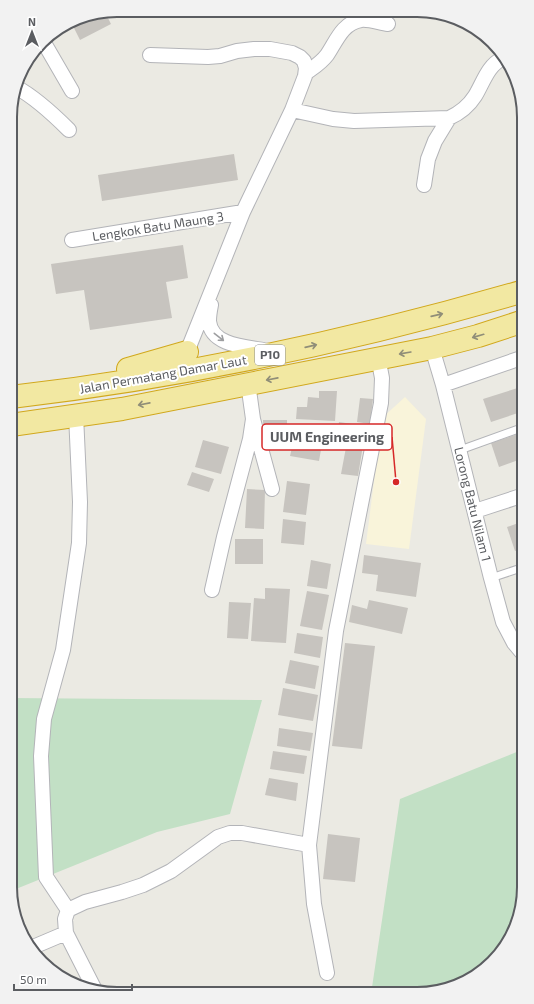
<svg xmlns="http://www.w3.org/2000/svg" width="534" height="1004" font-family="'Exo 2',sans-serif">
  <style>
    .commercial { fill: #f9f4da }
    .green { fill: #c2e0c5 }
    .building { fill: #c7c4bf }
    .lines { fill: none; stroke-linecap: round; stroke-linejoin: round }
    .service-casing { stroke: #b3b4b8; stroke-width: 9 }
    .minor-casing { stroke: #b3b4b8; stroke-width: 16 }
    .trunk-casing { stroke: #d1a81d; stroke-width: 24 }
    .service { stroke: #fff; stroke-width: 7 }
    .minor { stroke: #fff; stroke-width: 14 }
    .trunk { stroke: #f2e8a2; stroke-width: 22 }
    .oneway { stroke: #908e78 }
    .oneway2 { stroke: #9d9ea0 }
    .labels { text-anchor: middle; stroke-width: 4; stroke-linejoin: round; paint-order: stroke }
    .shield { fill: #fff; stroke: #8c8e90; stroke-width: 1 }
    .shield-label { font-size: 12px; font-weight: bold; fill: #5b5d61 }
    .street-label { font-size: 13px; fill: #5b5d61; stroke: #fff }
    .rim { fill: none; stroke: #5b5d61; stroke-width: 2 }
    .leader { fill: none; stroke: #d62828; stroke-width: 1.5 }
    .callout-dot { fill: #d62828; stroke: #fff; stroke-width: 1.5 }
    .callout { fill: #fff; stroke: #d62828; stroke-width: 1.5 }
    .callout-label { font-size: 14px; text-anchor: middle; font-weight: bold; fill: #5b5d61 }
  </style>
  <rect width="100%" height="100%" fill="#ebeae3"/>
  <path class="commercial" d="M405,397l21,22 -17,130 -43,-5 16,-126z"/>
  <path class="green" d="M10,698l252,2 -32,114 -73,18 -146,59z
    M524,749v145l-22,58 -50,36 -35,6h-46l29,-195z"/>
  <path class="building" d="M115,10h16l-13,6z
    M105,12l6,12 -31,16 -9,-18 5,-4z
    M234,154l4,26 -136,21 -4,-26z
    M183,245l5,33 -22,4 6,36 -82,12 -6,-40 -28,4 -5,-30z
    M524,386v25l-33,11 -8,-23z
    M319,391h18l-2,30 -39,-2 1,-12h10l1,-10 11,1z
    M360,398l13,1 -3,25 -13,-2z
    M263,420h24v18h-24z
    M339,422l27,4 -3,15 -26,-4z
    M524,432v26l-25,9 -8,-24z
    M294,439l28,5 -3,17 -29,-5z
    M203,440l26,7 -8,27 -26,-7z
    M347,442l16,3 -5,31 -17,-2z
    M192,472l22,7 -5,13 -22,-7z
    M287,481l23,3 -4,31 -23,-3z
    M247,489l18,1 -1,39 -19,-1z
    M283,519l23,3 -2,23 -23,-2z
    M524,521v27l-9,3 -8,-24z
    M235,539h28v25h-28z
    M364,555l57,8 -5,34 -40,-6 2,-16 -16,-2z
    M311,560l20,4 -4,25 -20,-3z
    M524,571v21l-6,-19z
    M265,588l25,1 -4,54 -35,-2 3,-43 11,1z
    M307,591l22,4 -7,35 -22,-4z
    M369,600l39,8 -6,26 -53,-12 3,-17 15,4z
    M229,602l22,1 -3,36 -21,-1z
    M297,633l26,4 -3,21 -26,-5z
    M345,643l30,3 -13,103 -30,-3z
    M290,660l29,6 -4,23 -30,-6z
    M283,688l35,7 -5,26 -35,-6z
    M279,728l34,5 -3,18 -33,-5z
    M273,751l34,5 -3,18 -34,-5z
    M269,778l29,5 -2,18 -31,-6z
    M328,834l32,4 -5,44 -32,-3z"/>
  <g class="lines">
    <defs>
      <path id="service" d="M11,376l1,19
        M460,450l64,-23
        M491,578l33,-11"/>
      <path id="minor" d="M43,41l29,50
        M150,55l58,2 12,-1 17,-5 17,-2h16l22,4 8,4 4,4 2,7 -1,8 -13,34 -49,102 -56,140 -4,6
        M306,73c8,-6 15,-10 21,-18 9,-13 15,-32 34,-35 8,-1 19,3 27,4
        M16,87c20,11 37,27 53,43
        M292,110l41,9 21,2 95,-3c11,-5 19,-11 26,-22 8,-13 13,-31 27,-37
        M424,185l4,-26 7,-18 14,-23
        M72,240l171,-28
        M211,305c-1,5 -2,10 -2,16 2,26 41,26 60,30
        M432,348l11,37 48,193 12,44 11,21 10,12
        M248,383l5,36 19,70
        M443,385l81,-28
        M76,415l4,87 -1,41 -16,107 -19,69 -3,37 5,121 22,33 -3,9 1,14 29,57
        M475,511l49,-16
        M212,590l12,-53 26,-98 3,-20
        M68,910l17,-8 37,-10 21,-7 28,-14 47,-34 12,-4h12l67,12
        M33,947l33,-14
        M327,973l-13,-69 -5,-59 27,-214 45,-228 1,-25 -4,-21"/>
      <path id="trunk" d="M128,369l59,-17
        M11,397c173,-20 345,-57 513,-106
        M11,425l111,-16 310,-61 46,-12 46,-15"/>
    </defs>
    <use href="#service" class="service-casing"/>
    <use href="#minor" class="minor-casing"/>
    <use href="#trunk" class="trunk-casing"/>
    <use href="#service" class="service"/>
    <use href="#minor" class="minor"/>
    <use href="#trunk" class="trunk"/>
  </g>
  <defs><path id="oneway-shaft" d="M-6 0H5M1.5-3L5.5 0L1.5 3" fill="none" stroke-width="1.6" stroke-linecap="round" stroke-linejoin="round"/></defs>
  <g class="oneway">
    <use href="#oneway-shaft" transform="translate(437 315) rotate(-13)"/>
    <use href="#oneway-shaft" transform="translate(478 336) rotate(164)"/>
    <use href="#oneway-shaft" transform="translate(311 346) rotate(-13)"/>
    <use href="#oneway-shaft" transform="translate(405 353) rotate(170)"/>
    <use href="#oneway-shaft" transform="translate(272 379) rotate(169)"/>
    <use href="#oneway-shaft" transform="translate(144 404) rotate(169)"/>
  </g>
  <use class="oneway2" href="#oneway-shaft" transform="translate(219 337) rotate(38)"/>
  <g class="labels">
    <rect class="shield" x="255" y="345" width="30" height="20" rx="3"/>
    <g class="shield-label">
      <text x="270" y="359">P10</text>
    </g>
    <g class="street-label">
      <text transform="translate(158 226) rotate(-9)" y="5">Lengkok Batu Maung 3</text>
      <text transform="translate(163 374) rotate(-10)" y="5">Jalan Permatang Damar Laut</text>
      <text transform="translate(473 504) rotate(76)" y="5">Lorong Batu Nilam 1</text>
    </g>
  </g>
  <path d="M0 0H534V1004H0ZM117 17H417A100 100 0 0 1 517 117V887A100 100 0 0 1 417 987H117A100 100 0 0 1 17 887V117A100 100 0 0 1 117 17Z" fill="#f2f2f2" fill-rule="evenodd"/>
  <path class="rim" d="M117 17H417A100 100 0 0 1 517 117V887A100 100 0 0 1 417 987H117A100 100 0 0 1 17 887V117A100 100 0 0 1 117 17Z"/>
  <path class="leader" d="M396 482L392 437"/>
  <circle class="callout-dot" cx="396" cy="482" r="4"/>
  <rect class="callout" x="262" y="424" width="130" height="26" rx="4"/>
  <g class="callout-label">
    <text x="327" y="442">UUM Engineering</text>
  </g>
  <g transform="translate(32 32)" stroke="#ffffff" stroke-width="3" paint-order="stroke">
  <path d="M0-3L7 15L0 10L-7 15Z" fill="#5b5d61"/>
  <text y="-6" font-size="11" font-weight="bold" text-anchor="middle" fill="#5b5d61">N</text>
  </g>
  <path d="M14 984v6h118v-6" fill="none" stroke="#5b5d61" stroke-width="2"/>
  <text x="20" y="984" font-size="12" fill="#5b5d61" stroke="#ffffff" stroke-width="3" paint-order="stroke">50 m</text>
</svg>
